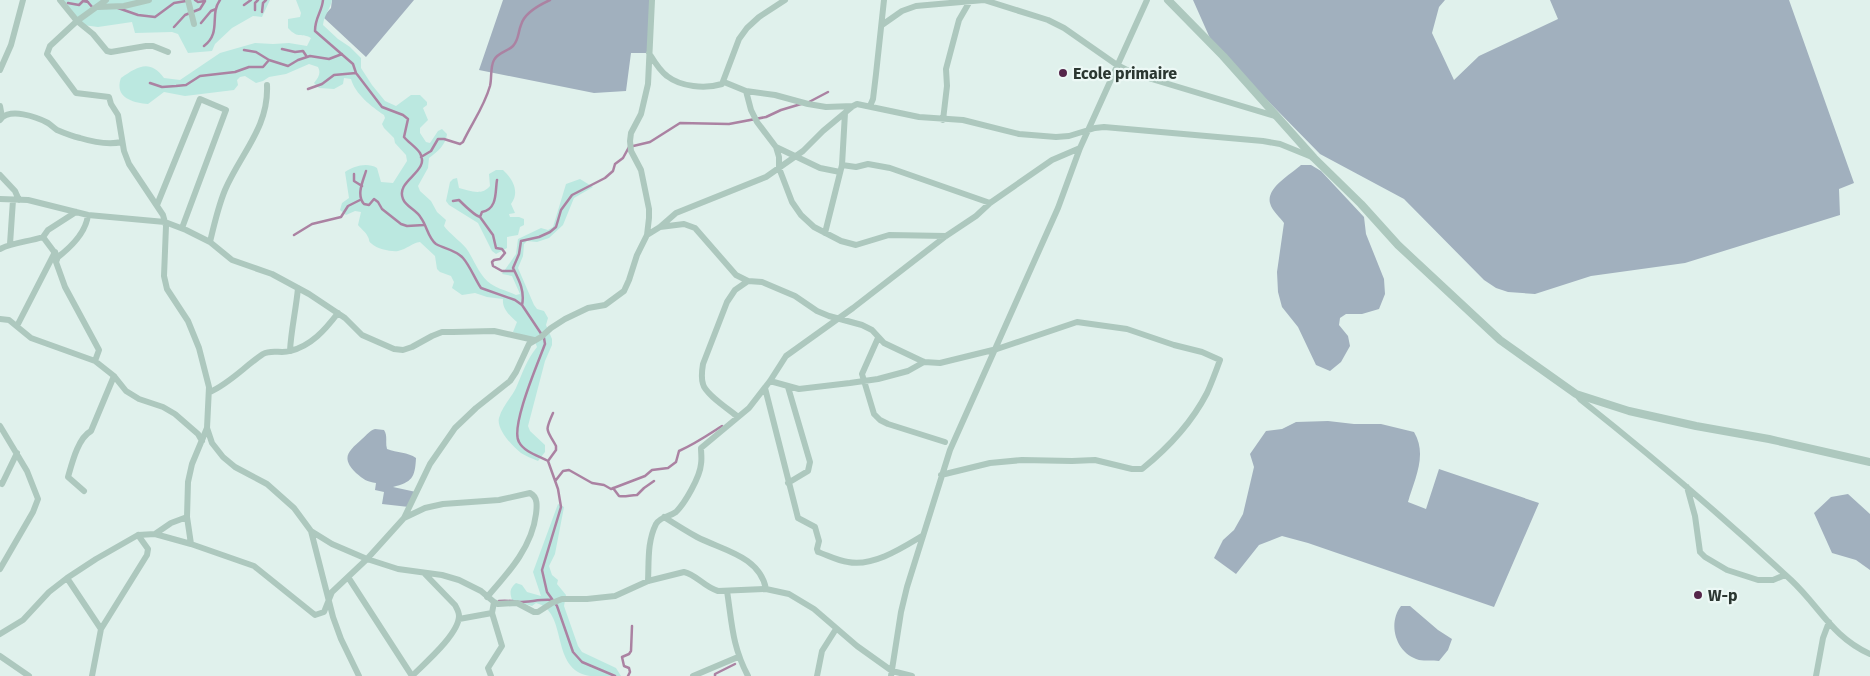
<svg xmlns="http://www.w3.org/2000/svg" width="1870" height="676" font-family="'Fira Sans',sans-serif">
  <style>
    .green { fill: #a1b0be }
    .sand { fill: #bbe8e0 }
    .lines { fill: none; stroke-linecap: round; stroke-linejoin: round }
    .stream { stroke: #ab82a2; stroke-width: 2.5 }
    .minor { stroke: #adc8be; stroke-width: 6 }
    .tertiary { stroke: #adc8be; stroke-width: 8 }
    .poi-dot { fill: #542549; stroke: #ecf8f5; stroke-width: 2 }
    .labels { text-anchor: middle; stroke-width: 4.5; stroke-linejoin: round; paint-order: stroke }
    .poi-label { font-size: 16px; font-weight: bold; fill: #2b3731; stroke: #ecf8f5; text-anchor: start }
  </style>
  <rect width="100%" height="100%" fill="#e0f1ec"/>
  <path class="green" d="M332,0h82l-48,57 -43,-40 8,-9z
    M503,0h151l-5,53h-18l-5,38 -32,2 -115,-23z
    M1193,0h252l-6,7 -7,26 22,47 25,-24 79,-37 -8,-19h239l65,183 -15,6 1,26 -155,48 -94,13 -56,18 -27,-2 -12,-4 -12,-8 -80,-81 -84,-45 -107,-109z
    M1301,165h10l10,6 43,46 2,17 18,45 1,15 -6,15 -17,5h-16l-6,4 -1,7 9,11 2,10 -9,16 -11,9 -14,-6 -18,-38 -16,-20 -4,-15 -1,-20 7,-49c-4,-6 -12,-12 -14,-20 -4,-15 21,-29 31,-38z
    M1328,421l26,3h27l33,8c14,23 0,48 -6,70l18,7 13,-40 100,34 -45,104 -186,-64 -26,-7 -23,9 -23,29 -22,-16 9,-18 11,-10 9,-16 11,-47 -4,-13 16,-23 16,-2 14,-7z
    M375,429l9,1c4,6 1,12 3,19 10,4 21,3 29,9 -1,20 -4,24 -23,29l23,5 -7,15 -27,-3 2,-12 -9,-2 1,-7c-9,-1 -13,-4 -20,-10 -16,-16 -7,-22 6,-34 5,-4 7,-8 13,-10z
    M1848,494l22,20v56l-14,-10 -24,-7 -18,-40 17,-16z
    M1401,606h9l28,24 14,9 -4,11 -9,11c-6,-1 -14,0 -20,-1 -23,-6 -32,-36 -18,-54z"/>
  <path class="sand" d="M63,0h207l-8,17 -9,-1 -21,12 -17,16 -3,7 -24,2 -10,-19 -6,-2 -37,1 -3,-11 -34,5 -15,-2z
    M296,0h36c-2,10 -8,15 -9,25l15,14 12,8 11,11v10l11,17 13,16 11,5 15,-11h9l7,7v3l-4,3 5,12 -8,8v5l6,9 4,1 8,-12 4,-2 5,5c-1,11 -10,18 -18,24l-1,10 -10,18 2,5 11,10 6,11 9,8 -2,6c6,8 15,14 22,22 8,11 13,28 25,36 7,5 17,7 25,11l4,-1 -8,-18 -10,-2 14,-20 2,-15 23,-11 7,2 5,-3 13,-43 14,-5 13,8 -19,11 -11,27 -14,13 -12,4 -10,-1 -3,3 -1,12 -5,12 16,37 3,4 7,2 4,7 -2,7 6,14v6l-7,16 -17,65 2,5 15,14v7l-7,9c-5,-2 -12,-5 -17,-8 -8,-6 -25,-24 -22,-35 3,-11 12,-20 17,-30 6,-14 11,-29 21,-41l-3,-8 -21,-7 4,-10c-7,-6 -15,-13 -14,-23l-16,-2 -12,-4 -13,2 -10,-7 2,-6 -3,-6 -11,-4 -3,-3 -2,-13 -15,-14c-8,1 -13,7 -22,9 -6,1 -21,-2 -26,-7 -4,-3 -2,-3 -4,-7 -2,-5 -7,-8 -10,-12l3,-13 -6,-1 -9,4 -6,-5 2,-7 7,-5 -4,-26c9,-6 22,-10 32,-4l4,14 12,1 14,-22 -1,-6 -11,-12 -1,-5 -10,-10 -2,-4 3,-6 -1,-3c-12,-8 -29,-21 -33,-36l-7,-1 -1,6 -9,5 -15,-1 -5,-5c5,-6 7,-10 4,-16l-9,-3 -23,10 -17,3 -6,4 -7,2 -11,-7 -5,1 -3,3 1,5 -4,5 -49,6 -21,-4 -16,12c-16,-1 -34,-7 -27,-26 17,-12 29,-19 43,0l16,2 40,-27 35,-10 18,1 16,-1 18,3 4,-8c-10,-6 -12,2 -23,-10v-9l12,-2 1,-4z
    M496,170h7c10,9 17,22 8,34l4,9 -6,1 1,3h9l5,2v6l-4,2 -2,8 -11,2v11l-11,6 -4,-3 -14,-28 -29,-18 -3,-4 4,-19 3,-3 4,-1 2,10c11,3 23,8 31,-2l-1,-12z
    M558,504l6,3 -9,47 -6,12 3,9 6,5 -1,4 9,11 -2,11 14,40 4,6 34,16 5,8c-10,0 -21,0 -31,0 -41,-6 -21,-65 -54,-73l-4,3 -20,-6c-2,-7 -3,-11 4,-17l6,2 5,7 14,4 -8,-24z"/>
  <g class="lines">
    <path class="stream" d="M86,0l7,8
      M195,0l3,2 7,-1
      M323,0c-1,12 -8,17 -8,31l38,33 3,9 26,34 21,8 5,4 -4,18c4,5 12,10 16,16 11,19 -25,27 -17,46 3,8 14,11 18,19 6,8 7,20 15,26 9,5 20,6 27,14 7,8 12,21 18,30l34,12 7,5 22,33 1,6c-7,19 -35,83 -26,98 5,10 20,14 29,19l10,28 3,18 -19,63 5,22 10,14 16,46 9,10 33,14
      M68,3l11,2 4,-4 5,1
      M244,5l7,-5
      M118,8l20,7 17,2 19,-14 12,-2
      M255,10v-7l3,-3
      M262,12l1,-9 3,-3
      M201,23l10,-12 5,-2
      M174,27l11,-12 15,-6 5,-8
      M204,46c18,-14 5,-31 16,-46
      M282,49l13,3 8,-1 4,6
      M244,50l12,2 13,8
      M150,83l12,4 14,-1 10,-1 14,-9 35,-4 14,-5h14l6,-7 19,6 10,-6 12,-4 19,3 13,-5
      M308,89l14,-5 12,-9 22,-2
      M809,102l19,-10
      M421,157l10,-6 7,-12h6l16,5 3,-2c9,-19 21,-35 27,-56 2,-8 0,-19 4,-26 4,-8 13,-8 19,-14 6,-6 5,-14 8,-21 3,-12 18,-20 29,-25
      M366,171c-3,10 -10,24 -2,33l5,1 5,-6 4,3 4,7 19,15 6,2 17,-1
      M354,174v7l8,5
      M497,180c-2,11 1,29 -15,32l-2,5 13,18 3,13 6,1 3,4 -5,6 -6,1 -2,2 1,4 9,5h12
      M453,201l6,-1c5,5 15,15 21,17
      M294,235l18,-11 29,-7 7,-11 12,-6
      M522,305c3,-14 -3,-25 -9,-37l6,-14 2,-13 18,-4 11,-5 6,-5 5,-17 11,-15 33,-17 8,-7 2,-7 8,-6 6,-11 21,-5 30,-19 49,1 37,-7 15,-7 20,-6
      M548,461l8,-11v-4c-9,-17 -12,-13 -3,-33
      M556,480l7,-9 6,-1 23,13 12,2 7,4 34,-13 7,-6 16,-2 8,-6 3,-11c16,-7 29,-16 43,-25
      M613,488l6,8c7,1 11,-1 18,-1l7,-7 10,-7
      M499,601c8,-1 13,0 20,1 11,0 22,-3 33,-2
      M628,676l2,-4 -1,-4 -5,-2 -2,-9 7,-3 2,-3 1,-25
      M715,676v-2l20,-10"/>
    <path class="minor" d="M106,0l-29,21 16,13 14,17 4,1 35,-6h7l15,6
      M188,0l6,24
      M98,7l26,-1 25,-6
      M882,25l20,-14 14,-5 68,-6 64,20 16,8 53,37 18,9 140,42
      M649,53c5,8 10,17 18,23 14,11 38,13 55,8l17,-45 8,-11 12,-11 26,-17
      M0,70l11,-25 12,-45
      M724,82l22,9 29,4 33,9 18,3 27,-1
      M746,91l5,19 6,12 19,25 3,10v11l13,34 9,13 13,12 27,14 15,4 33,-10 57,1
      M0,106l2,11
      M870,106l3,-7 3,-25 8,-74
      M0,120c9,-13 37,-3 48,3 3,2 6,5 9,7 7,3 15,6 23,8 13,4 28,7 42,4
      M943,120l4,-34 -1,-17 13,-49 11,-19
      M776,147l44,21 20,4
      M842,165l14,2 12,-3 22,4 100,35
      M0,175l15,16 4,9
      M0,199l28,1 60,15 77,7 21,8 24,12 22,18 40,14 37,20 36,24 17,17 32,14 9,1 9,-3 20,-11 10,-4h11l41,-1 40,9
      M157,205l43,-106 26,11 -44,118
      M76,212l-28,18 -5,7 15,20 -2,5 9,25 34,63 -4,11 19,15 12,15 13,8 24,8 12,7 23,20 4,7
      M660,227l24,-3 11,4 41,47 12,6
      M825,233l17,-68 3,-52
      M647,235l13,-8 16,-14 90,-36 37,-26 20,-20 30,-25 4,-2 62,13 44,3 56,14 37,3 13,-1 26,-8 9,-1 159,14 17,3 32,13
      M210,242c4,-17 8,-35 15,-52 16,-37 44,-63 42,-105
      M10,244l3,-44h-2
      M0,249c14,-7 28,-7 43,-12
      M58,257c13,-10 28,-25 30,-42
      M0,319l9,1 22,18 64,23
      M17,326l38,-74
      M878,338l-16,36 12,40 6,6 8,4 57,18
      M290,351c1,-21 6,-41 8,-63
      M770,381l29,8 51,-6 28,-4 30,-8 16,-9
      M765,388l33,130 17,9 4,14 -2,8 1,3c9,3 20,9 30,10 25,5 54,-14 74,-26
      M210,392c20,-9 35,-26 53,-38 9,-5 18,0 27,-3 21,-5 35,-21 48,-38
      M1576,394l5,6c72,57 142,117 210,180 29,27 41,57 79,74
      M738,417c-8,-7 -33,-23 -35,-33 -2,-6 -1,-14 0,-20l24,-62 8,-12 13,-9 14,1 33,14 22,15 12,5 33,9 10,5 12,13 40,19 16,1 57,-14 80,-27 50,7 47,16 28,7 18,8c-4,11 -8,22 -13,33 -15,29 -39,55 -65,76h-10l-37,-9 -23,1 -50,-1 -32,3 -49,12
      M0,426l27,45 11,28 -5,13 -33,57
      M207,428l5,15 11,14 12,10 32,17 27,24 17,23 22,86 8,22 18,37
      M0,483l2,1 15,-31
      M788,483l20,-12 2,-9 -22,-75
      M1687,487l8,29 5,36 5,5 22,13 31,10h15l12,-5
      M84,491l-16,-14c4,-14 10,-39 23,-46l23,-55
      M187,517l4,27 63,22 61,49 9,-3 8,-20 35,-33 31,10 44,6 17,5 22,11 13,11 4,2 19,-1 17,9h4l14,-9 10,-4h25l28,-3 33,-15 36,-9c13,3 20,15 34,19l48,-2 23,5 25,15 43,37 35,25 20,5
      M664,517c11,7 22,14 33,20 25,13 63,19 69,52
      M404,518l21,-10 18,-4 56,-4 31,-7c8,4 7,13 6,21 -4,33 -27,58 -49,83
      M311,531l21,13 35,15 37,-41 26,-54 25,-36 21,-20 34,-27 6,-9 13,-28 12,-7 10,-9 14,-9 23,-11 17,-3 19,-14 5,-11 8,-25 10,-20 2,-17v-9l-8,-39 -10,-19 -1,-10 1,-8 10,-19 7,-30 4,-84
      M155,534l36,10
      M348,577l64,99
      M67,578l34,51 -9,47
      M648,581c1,-19 -1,-39 8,-57 5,-8 13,-7 20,-12 9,-9 24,-35 25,-48 1,-5 0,-11 0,-16l48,-40 21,-27 16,-25 67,-48 93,-72 30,-20 14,-13 62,-43 28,-12
      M727,591c5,32 5,55 21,85
      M459,619l33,-6
      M101,629l46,-74 1,-6 -10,-14
      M0,634l23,-14 26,-28 18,-14 29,-19 42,-24 17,-1 16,-11 16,-6 1,-35 4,-18 15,-36 2,-41 -10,-39 -11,-27 -21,-32 -3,-13 2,-50 -3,-11 -34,-51 -5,-13 -6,-36 -7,-11 -2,-7 -33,-4 -29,-39 3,-8 27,-25 -17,-21
      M0,656l29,20
      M412,676c12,-12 47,-42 47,-60 0,-4 -2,-7 -4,-11l-31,-32
      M491,676l-3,-8 14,-22 -10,-33 2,-11
      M693,676l45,-19
      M817,676l5,-25 14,-22
      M891,676l10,-64 6,-25 43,-137 108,-242 22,-60 67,-148
      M1816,676l7,-38 6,-16"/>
    <path class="tertiary" d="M1168,0l55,56 91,102 47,46 37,41 102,95 76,54 53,17 67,15 73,13 101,23"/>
  </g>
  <g class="poi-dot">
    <circle cx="1063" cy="73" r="5"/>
    <circle cx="1698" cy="595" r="5"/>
  </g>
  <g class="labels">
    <g class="poi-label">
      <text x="1073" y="79">Ecole primaire</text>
      <text x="1708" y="601">W-p</text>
    </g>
  </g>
</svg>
